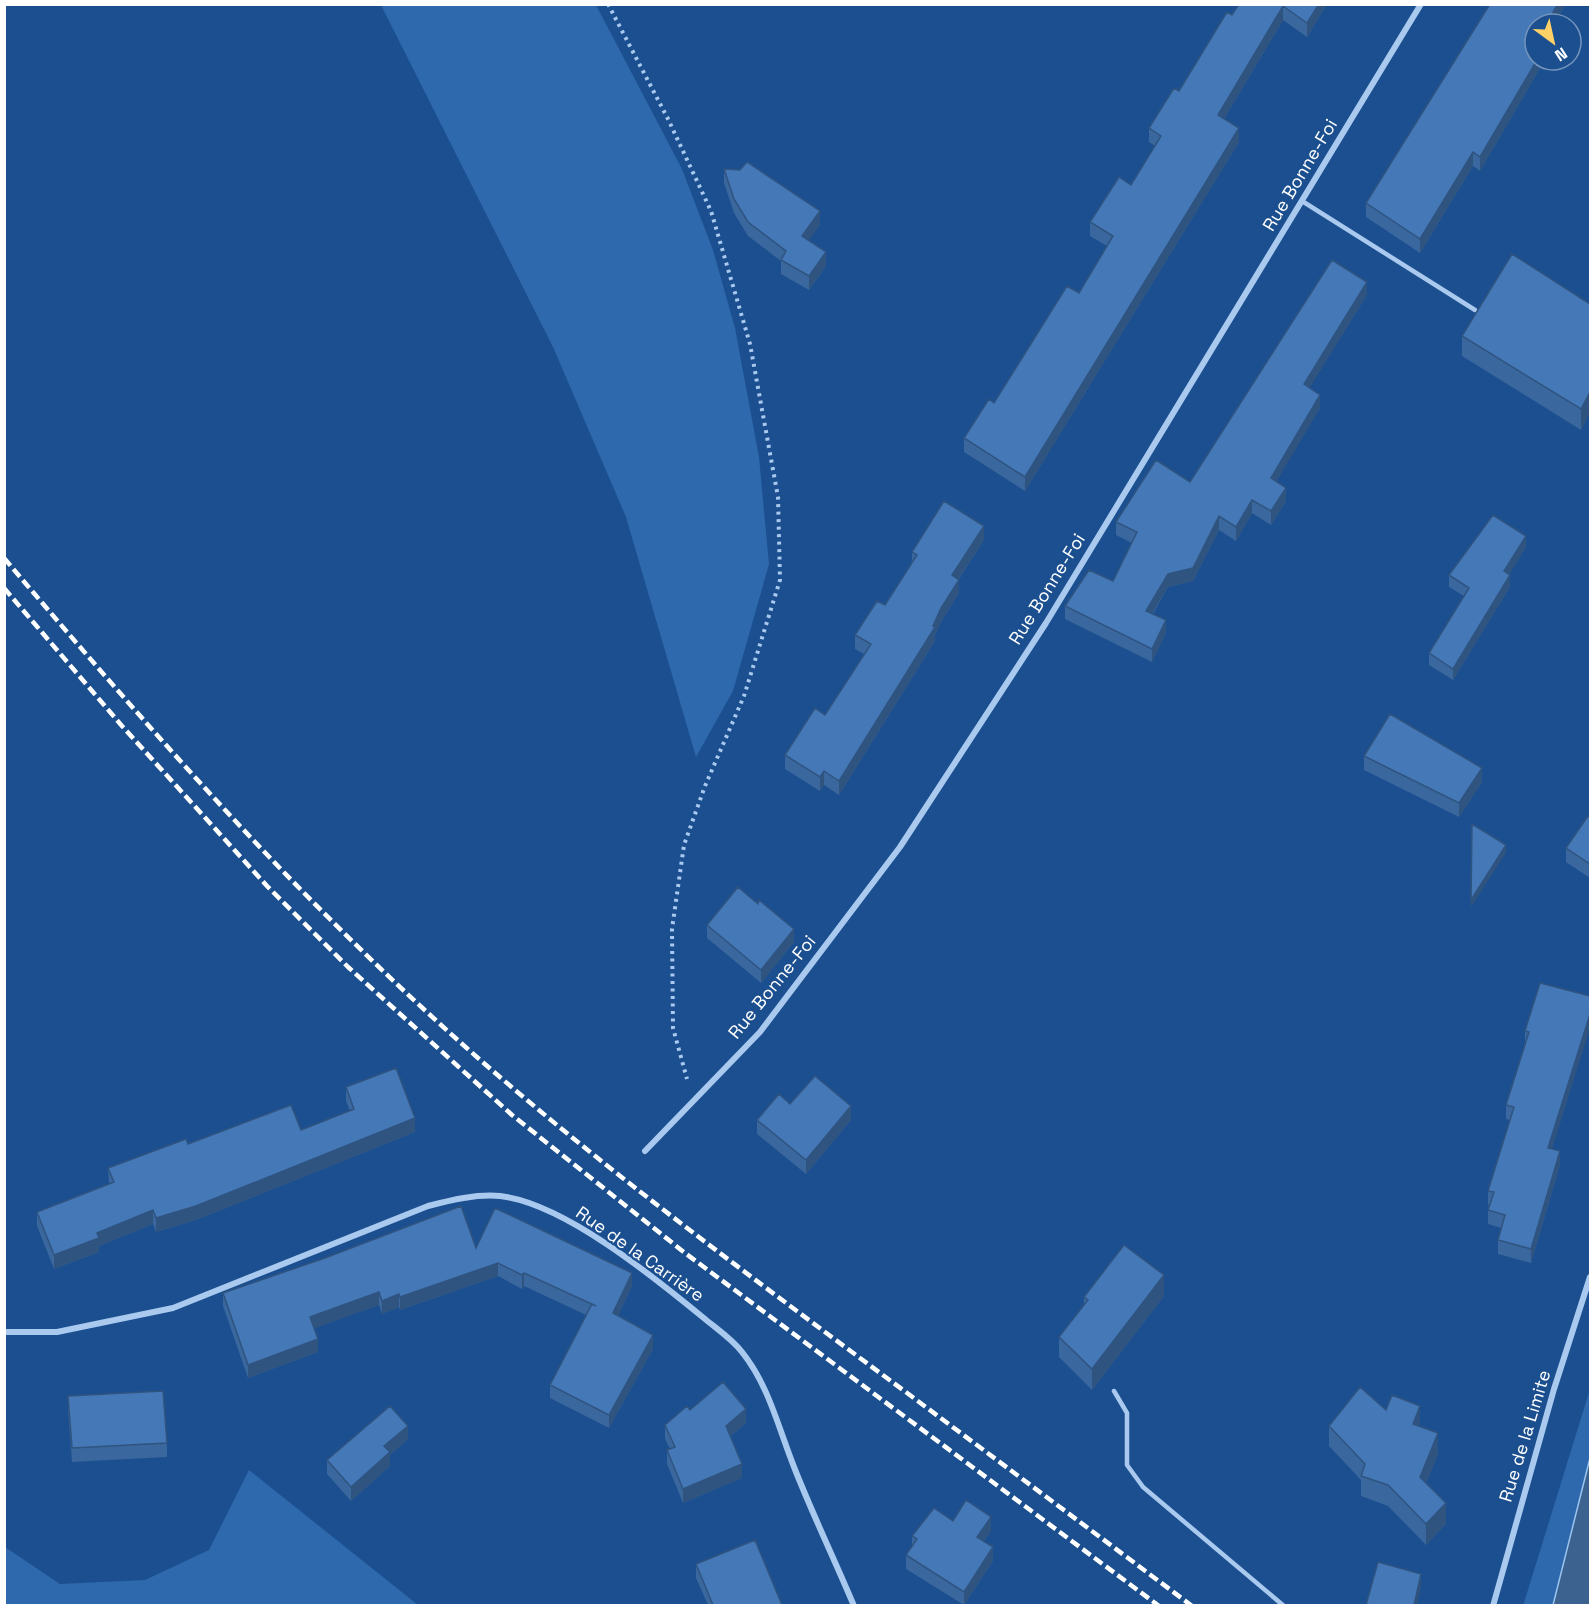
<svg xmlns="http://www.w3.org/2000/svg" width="1595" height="1610" font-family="'Space Grotesk',sans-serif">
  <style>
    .green { fill: #2e69ad }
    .water { fill: #3c6290; stroke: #9cc4f0; stroke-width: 1.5 }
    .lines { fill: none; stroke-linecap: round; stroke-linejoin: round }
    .path { stroke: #a9c9ee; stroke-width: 4; stroke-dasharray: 3 4.5; stroke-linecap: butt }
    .lane { stroke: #a9c9ee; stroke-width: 4.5 }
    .street { stroke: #a9c9ee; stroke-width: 6 }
    .rail { stroke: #fff; stroke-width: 4.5; stroke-dasharray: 10 4.5; stroke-linecap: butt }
    .wall { fill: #3a679d }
    .shaded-wall { fill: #305480 }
    .building { fill: #4478b7; stroke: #305480; stroke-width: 1.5 }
    .labels { text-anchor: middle; stroke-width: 4.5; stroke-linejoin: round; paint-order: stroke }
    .street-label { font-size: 18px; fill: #fff; stroke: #1b4f8f }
  </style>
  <rect width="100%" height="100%" fill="#1b4f8f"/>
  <path class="green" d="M381,5h215l86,164 31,81 22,78 24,129 10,107 -36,127 -37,66 -70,-240 -73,-170z
    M1590,1389v69l-37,147 -30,1z
    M249,1470l169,135h-413v-58l55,37 85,-4 64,-30z"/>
  <path class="water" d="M1590,1458v147h-37z"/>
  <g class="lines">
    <path class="path" d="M608,4l60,115 43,92 39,133 28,153 2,83 -36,116 -39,90 -21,59 -12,84 1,99 14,51"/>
    <path class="lane" d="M1302,201l173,109
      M1114,1391l13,22v52l16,22 141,119"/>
    <path class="street" d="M645,1151l115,-119 140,-185 146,-224 375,-619
      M4,1332h53l116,-24 255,-102c23,-6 48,-12 72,-10 64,7 155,82 205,123 12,10 27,20 37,33 28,35 37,79 54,120 18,45 39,89 58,134
      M1493,1606l61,-217 36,-112"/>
    <path class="rail" d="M4,558c139,164 277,322 436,466 124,113 259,214 393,314 120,89 239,178 359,268
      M4,588l118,138 145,160 81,81 164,148 173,138 474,353"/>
  </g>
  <path class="wall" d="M1239,4h88l-20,33 -24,-17 -59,99 15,23 -214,349 -61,-39v-14l30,-35 85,-110 28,-47 -17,-10v-14l41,-37 24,-39 -6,-4v-14l30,-37z
    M1490,4h76l-12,20h-19l8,39 -63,108 -7,-5 -53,87 -54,-36v-14z
    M724,169l96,56 -12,15 18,26 -17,24 -28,-16v-13l-33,-25 -14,-23 -10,-30z
    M1367,295l-58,93 11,20 -44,73 10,20 -15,24 -19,-12 -16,28 -17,-11 -26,51 -25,6 -15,27 13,19 -14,29 -87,-43v-13l48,-25 19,-38 -16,-8v-13l74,-40z
    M1590,304l-9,126 -119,-74v-20z
    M984,540l-25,39v14l-18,29 -6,13v6l-96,154 -15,-10 -4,6 -35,-22v-14l40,-40 39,-61 -9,-5v-14l30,-30 27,-42v-11z
    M1526,547l-17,27 1,13 -57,93 -24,-15v-12l35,-57 -15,-9v-12z
    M1364,756l118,26 -23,35 -95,-47z
    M1590,818v60l-24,-16v-14z
    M758,904l36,38 -33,41 -54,-45v-13z
    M1540,983l12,166 8,16 -29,98 -33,-9v-14l3,-12 -13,-4v-14l1,-5h-1v-14l22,-71 -4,-1v-14l19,-61v-13z
    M346,1087l69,45 -219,88 -40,12 -3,-8 -54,22v6l-45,17 -17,-43v-14l72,-28 -1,-16 80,-24 113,-14 49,-19 -4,-10z
    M790,1104l61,16 -45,54 -49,-40v-14z
    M476,1248l156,38 -14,30 35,33 -44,79 -59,-30v-13l36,-70 -62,-29 -2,3 -24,-13 -98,34 -1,-3 -17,7 -3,-9 -65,23 4,24 -70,26 -25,-72v-13z
    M1164,1296l-72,94 -33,-33v-20l25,-32v-8z
    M68,1396l99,47v14l-95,5 -4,-52z
    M690,1410l56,13 -15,13 11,42 -59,25 -16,-39v-14l3,-1 -5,-10v-14z
    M1386,1410l34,16 18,28 -12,29 20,41 -20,21 -38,-39 -27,-10v-16l-32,-34v-20z
    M408,1439l-18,16v11l-39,35 -24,-27v-14z
    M953,1521l38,10 -7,10 9,20 -29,44 -58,-36v-14l6,-9v-10z
    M696,1564l86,41h-74l-12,-27z"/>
  <path class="shaded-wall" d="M1319,4h8l-20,33v-14z
    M1558,4h8l-12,20h-8z
    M1283,6v14l-65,109v-14z
    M1537,60h6v3l-63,108v-14z
    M1239,128v14l-214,349v-14z
    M1473,152v14l-53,87v-14z
    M820,211v14l-18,25v-14z
    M826,252v14l-17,24v-14z
    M1367,282v13l-63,102v-13z
    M1590,392v21l-9,17v-21z
    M1320,395v13l-49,83v-13z
    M1286,488v13l-15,24v-14z
    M1252,500v13l-16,28v-14z
    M1219,516v14l-26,51 -25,6 -22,37v-13l22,-37z
    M984,526v14l-32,49v-14z
    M1526,536v11l-22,36v-12z
    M1510,575v12l-57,93v-11z
    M959,580v13l-18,29 -6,13v6l-96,154v-14l94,-155 8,-18z
    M1166,620v13l-14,29v-13z
    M1482,768v14l-23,35v-14z
    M824,771v14l-4,6v-14z
    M1506,845v8l-35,54v-7z
    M794,929v13l-33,41v-13z
    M1590,1014v14l-42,134v-14z
    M851,1106v14l-45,54v-14z
    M415,1118v14l-219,88 -40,12v-14z
    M1560,1151v14l-29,98v-14z
    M153,1210v14l-54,22v6l-45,17v-14l43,-22z
    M498,1263v13l-98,34v-13z
    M524,1273v13l-2,3v-14z
    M632,1273v13l-19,40v-13z
    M1164,1275v21l-72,94v-21z
    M379,1292v13l-69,25v-13z
    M399,1294v13l-17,7v-13z
    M653,1335v14l-44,79v-13z
    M318,1339v13l-70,26v-13z
    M1420,1406v21l-7,-3z
    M746,1409v14l-20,17v-14z
    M408,1426v13l-18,16v11l-39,35v-14l33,-41z
    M1438,1433v21l-18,44v-21z
    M742,1464v14l-59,25v-14z
    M1446,1503v21l-20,21v-21z
    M991,1517v14l-14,20v-14z
    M993,1547v14l-29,44v-13z
    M1421,1574v14l-4,17h-3z"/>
  <path class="building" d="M1239,4h80l-12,19 -24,-17 -65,109 21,13 -214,349 -61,-39 25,-39 5,4 73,-117 12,7 34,-57 -23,-14 29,-45 12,8 30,-49 -12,-8 25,-40 5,3 48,-79 5,3z
    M1490,4h68l-12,20h-11v18l-1,1 1,1v16h2l-57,97 -7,-5 -53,87 -54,-36z
    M747,162l73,49 -18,25 24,16 -17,24 -28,-16 5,-9 -38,-29 -14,-23 -10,-30 16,1z
    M1512,254l78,50v88l-9,17 -119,-73z
    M1332,260l35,22 -63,102 16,11 -49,83 15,10 -15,23 -19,-11 -16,27 -17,-11 -26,52 -25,6 -22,37 20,9 -14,29 -87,-43 24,-36 24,11 24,-49 -21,-10 40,-62 34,22z
    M944,501l40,25 -32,49 7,5 -18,28 -8,18 2,1 -96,154 -15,-10 -4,6 -35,-22 30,-47 10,7 46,-71 -16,-9 22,-34 8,4 32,-50 -5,-3z
    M1493,515l33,21 -22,35 6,4 -57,94 -24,-16 40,-65 -20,-13z
    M1390,714l92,54 -23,35 -95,-47z
    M1588,816l2,2v46l-24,-16z
    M1472,824l34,21 -35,55z
    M738,887l20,17 1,-4 35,29 -33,41 -54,-45z
    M1540,983l50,13v18l-42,134 12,3 -29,98 -33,-9 7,-25 -17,-5 6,-18 -6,-1 26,-84 -8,-2 23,-73 -4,-1z
    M396,1068l19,50 -219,88 -40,12 -3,-8 -56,23 2,5 -45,17 -17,-43 77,-30 -6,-14 78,-29 2,5 103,-39 10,25 53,-21 -8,-22z
    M815,1076l36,30 -45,54 -49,-40 22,-26 11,10z
    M461,1206l15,42 19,-40 137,65 -19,40 40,22 -44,80 -59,-30 42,-81 4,2 -72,-33 -2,2 -24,-12 -98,34 -1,-3 -17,7 -3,-9 -69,25 8,22 -70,26 -25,-72 102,-35z
    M1124,1245l40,30 -72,94 -33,-32 29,-37 -4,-3z
    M723,1382l23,27 -20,17 16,38 -59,25 -16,-39 8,-3 -10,-22 22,-19 3,4z
    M1360,1387l26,23 6,-15 28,11 -7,18 25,9 -18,44 26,26 -20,21 -38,-39 -27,-9 4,-12 -36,-38z
    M163,1391l4,52 -95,5 -4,-52z
    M390,1406l18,20 -24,20 6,6 -39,35 -24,-27z
    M966,1500l25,17 -14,20 16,10 -29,45 -58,-37 11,-16 -5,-3 22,-28 19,13z
    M755,1540l27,65h-69l-17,-41z
    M1378,1562l43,12 -7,31h-48z"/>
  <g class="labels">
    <g class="street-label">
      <text transform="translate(1300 175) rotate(-59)" y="6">Rue Bonne-Foi</text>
      <text transform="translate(1047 589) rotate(-58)" y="6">Rue Bonne-Foi</text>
      <text transform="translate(772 987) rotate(-51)" y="6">Rue Bonne-Foi</text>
      <text transform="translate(640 1254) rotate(35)" y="6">Rue de la Carrière</text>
      <text transform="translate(1525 1436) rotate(-73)" y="6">Rue de la Limite</text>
    </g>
  </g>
  <rect width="1595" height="1610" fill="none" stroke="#ffffff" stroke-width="12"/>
  <g transform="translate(1553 42) rotate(147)"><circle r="28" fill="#1b4f8f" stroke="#7695bc" stroke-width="1.5"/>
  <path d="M0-4.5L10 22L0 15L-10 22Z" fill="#ffd166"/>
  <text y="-9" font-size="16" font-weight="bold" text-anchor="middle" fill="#ffffff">N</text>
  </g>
</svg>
